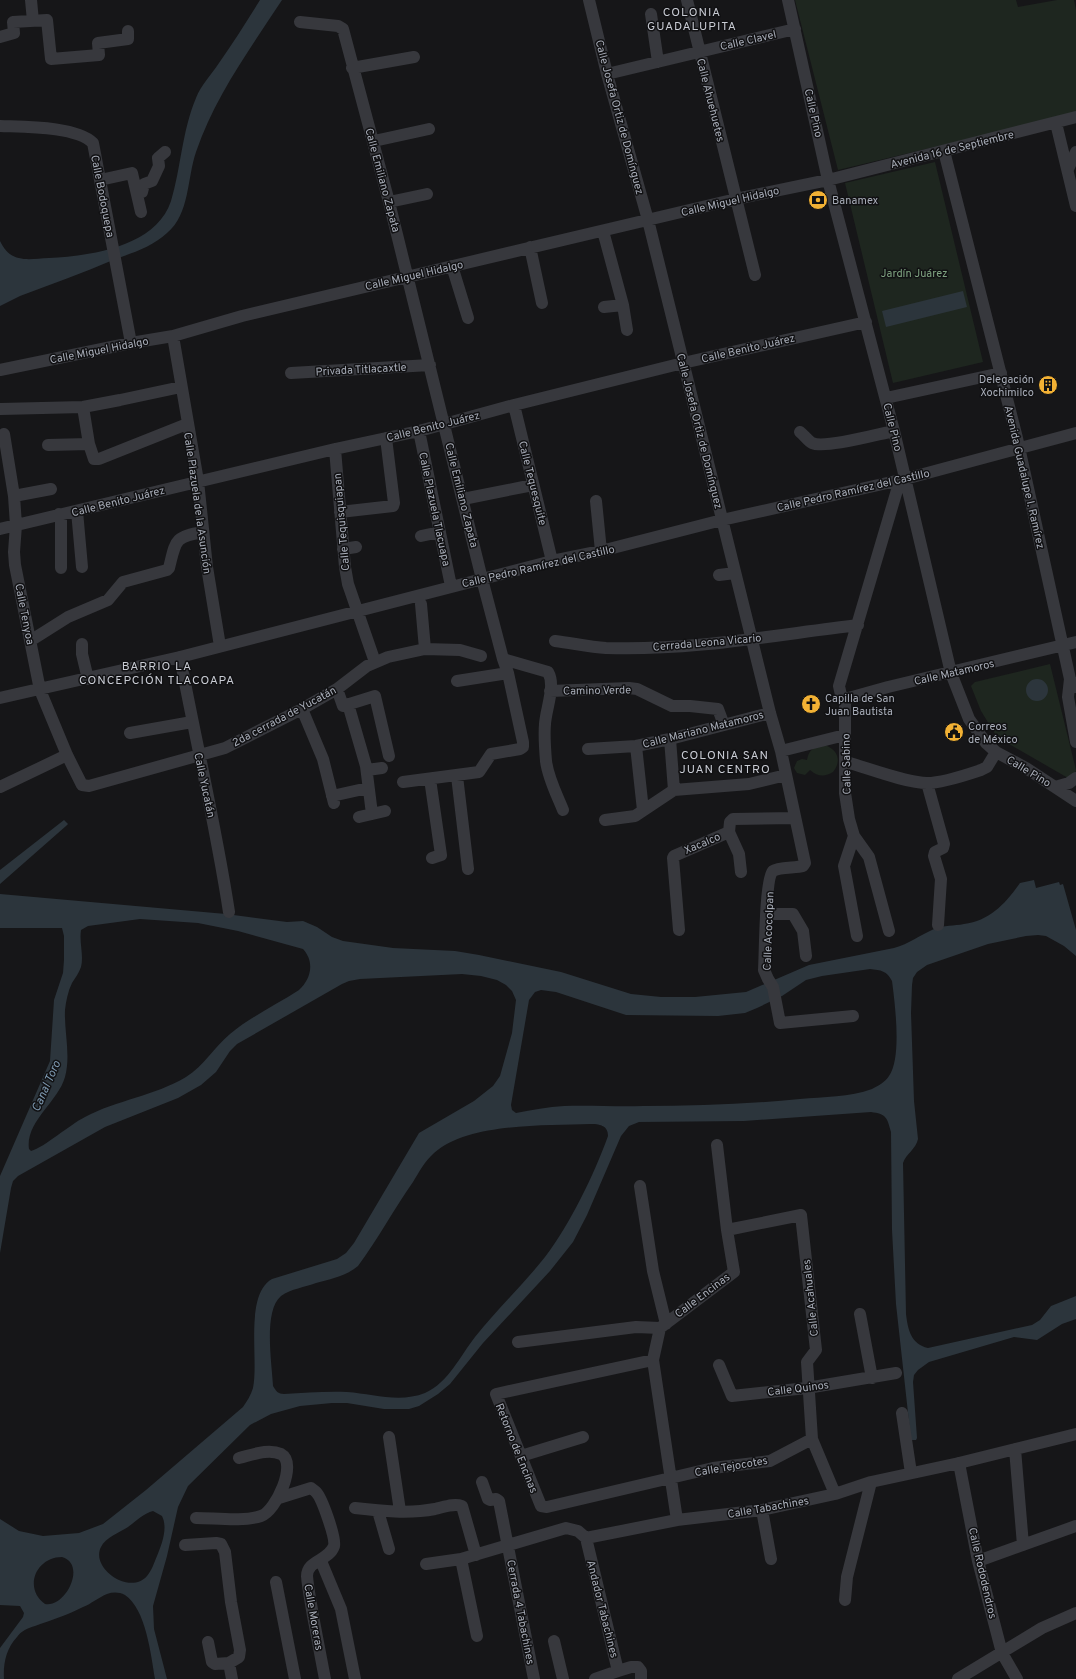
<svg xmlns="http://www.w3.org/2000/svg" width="1076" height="1679" font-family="Overpass,sans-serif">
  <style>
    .green { fill: #1e261f }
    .water { fill: #2c353c; fill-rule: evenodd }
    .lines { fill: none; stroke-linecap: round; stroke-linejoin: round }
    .minor { stroke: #37383d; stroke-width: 12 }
    .labels { text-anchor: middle; stroke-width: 3; stroke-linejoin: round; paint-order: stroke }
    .street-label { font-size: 11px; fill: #a8adb8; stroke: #111113 }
    .poi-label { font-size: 11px; fill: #a8adb8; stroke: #111113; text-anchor: start }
    .park-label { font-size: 11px; fill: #7fa381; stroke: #111113 }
    .neighbourhood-label { font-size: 12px; letter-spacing: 1px; fill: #c9ccd4; stroke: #111113 }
    .water-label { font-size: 12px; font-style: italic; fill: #7f9bb3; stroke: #111113 }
  </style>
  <rect width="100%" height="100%" fill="#161618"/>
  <path class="green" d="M795,0h221l2,7 39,-7h17l2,10v103l-238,57z
    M935,162l48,200 -90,21 -48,-200z
    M1050,664l26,106 -1,4 -7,4 -71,-41 -16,-26 -10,-25 4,-4z
    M824,745c14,4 18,16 9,27 -8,5 -15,5 -23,-2l-5,5 -8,-2 -3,-5 3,-7 5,-2 5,1c2,-11 7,-13 17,-15z"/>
  <path class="water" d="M260,0h22c-32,49 -67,96 -86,152 -9,26 -6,62 -29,81 -15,14 -35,20 -54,27 -30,13 -62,24 -93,36l-20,10v-65c11,23 28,18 49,17 41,-2 107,-11 122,-57 10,-33 11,-70 25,-103 5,-13 15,-23 23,-35 14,-20 28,-42 41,-63z
    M963,291l4,16 -81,20 -4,-16z
    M1026 690a11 11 0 1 1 22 0a11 11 0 1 1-22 0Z
    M64,820l4,4 -2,2 -66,58v-14z
    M1034,880l2,8 23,-6 1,3 3,-1 13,46v26l-12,-10 -18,-10 -8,-1 -12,1 -38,8 -61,21 -10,7 -4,6 -1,7 -1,28 3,88 4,38c-2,10 -12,15 -15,24l3,151c2,16 5,30 22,34l104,-23 8,-5 11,-14 25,-10v23l-14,5 -25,16 -23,-3 -85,25 -11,8 -4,5 -1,7 4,56 -1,2h-5l-15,-136 -4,-74 -1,-98c-4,-15 -5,-18 -20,-20l-127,9 -105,1 -10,4 -8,10 -34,79 -14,27 -23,29 -67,72 -33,41 -12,10 -19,12 -10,3h-25l-37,-6h-15l-32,3 -29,8 -21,11 -62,61 -10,21 -11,49 -14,50 1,23 13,50h-12c-4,-24 -9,-70 -30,-84 -6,-3 -12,-3 -18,-1 -8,3 -16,10 -24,13 -15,8 -32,13 -48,19 -7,2 -14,5 -18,11 -11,12 -14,27 -13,42h-4v-31l23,-31 1,-4 -4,-7 -20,-1v-86l19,12 24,5 36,-3 24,-9 43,-34 97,-83c4,-6 8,-12 10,-19 6,-28 -9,-93 19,-109l65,-20 9,-6 8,-10 65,-110 55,-32 19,-15 7,-10 12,-43 4,-33 -4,-9 -6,-6 -9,-5 -16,-4 -19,-2 -102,5 -11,2 -7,3 -105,60 -7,7 -14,21 -15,13 -23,13 -73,29 -87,49 -5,5 -2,7 -11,65v-77l50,-115 4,-61 9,-27 1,-13v-24l-2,-8h-62v-34l226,20 61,8 16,-1 14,6 15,10 11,4 50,7 62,3 24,4 82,17 70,22 30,3h34l51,-5 63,-27 85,-17c15,-4 26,-13 40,-19 10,-4 20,-3 30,-5 26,-3 42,-21 56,-41zM140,919l58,4 40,8 65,18c12,13 8,30 -4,41 -23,15 -49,27 -69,44 -16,13 -26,32 -44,43 -32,19 -69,23 -101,40 -16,8 -40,30 -54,34l-2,-2c-4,-27 29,-47 36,-72 6,-22 -1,-45 0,-67 1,-9 3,-19 7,-27 3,-5 7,-10 9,-16 3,-12 -2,-24 0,-37l7,-4zM870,969c11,1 17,2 22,12 3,23 10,77 -3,95 -4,6 -11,10 -17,13 -22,8 -49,8 -72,10 -52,5 -104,7 -157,7 -26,1 -52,-1 -79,0 -16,1 -32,4 -48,7l-4,-3 -1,-5 18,-105 6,-8 6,-2 15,2 70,23 92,1 27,-3 12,-5 25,-12 24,-16 16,-4zM590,1124c9,0 18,1 18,12 -14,39 -38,88 -63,121 -22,28 -48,52 -70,80 -15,19 -26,45 -50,56 -25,10 -52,1 -78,-1 -21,-1 -42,1 -63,2 -6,0 -8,-3 -11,-8 -1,-22 -10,-75 8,-90 10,-7 24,-9 35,-13 15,-4 30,-7 42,-17 20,-27 36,-57 55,-84 6,-10 12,-21 21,-29 35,-31 111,-27 156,-29zM153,1511l9,5c6,12 0,28 -5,40 -3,7 -5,14 -10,20 -17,20 -57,-8 -46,-29 4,-9 19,-15 27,-20 7,-5 16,-14 25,-16zM62,1557c25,7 4,51 -17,47 -22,-16 -9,-47 17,-47z"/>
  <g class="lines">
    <path class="minor" d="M31,0l2,21
      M589,0l18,74 41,146 122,493 11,38 24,112 -2,3c-7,2 -25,1 -30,5 -8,7 -8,85 -9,99l4,9 5,8 7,36 73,-7
      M687,0l68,275
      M788,0l40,180 66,251 57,242 18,46 17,24 10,9 30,16 50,33
      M651,14l7,48
      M300,22l38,4 5,3 46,173 93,377 21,80 5,14 15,69v5l-3,2 -29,5 -12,18 -76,10
      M0,37l14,-4 -1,-11 34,-2 4,39 48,-4 -1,-12 30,-4v-8
      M352,68l62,-11
      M607,74l188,-45
      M1056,123l20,83
      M0,126c23,1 76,0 93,17l38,200
      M374,141l55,-12
      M944,151l73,287 53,241 6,8
      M1068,169l8,-17
      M100,180l32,-7 9,39
      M137,193l5,-1 2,-8 8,-3 7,-15 -1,-8 7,-6
      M389,202l38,-8
      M603,231l20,74 4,25
      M530,247l12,56
      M452,266l16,52
      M604,307l19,-2
      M173,336l25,145 9,86 13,79
      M0,370l131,-27 42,-7 69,-20 494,-117 92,-19 248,-63
      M291,373l139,-8
      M886,398l115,-25
      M514,405l38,156
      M83,407l6,37 5,15h5l88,-35
      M1,409l82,-2 37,-7 61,-13
      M419,431l32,155
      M800,432c4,3 8,9 12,11 13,6 66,-9 82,-12
      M4,434l10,62 2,29 -2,27 1,13 25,125 27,65 15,30 7,1 136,-38 77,-39 35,-20 30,-23 21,-9 37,-8 35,1 21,6
      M48,445l41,-1
      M335,449l10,118 3,17 27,78
      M14,496l37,-7
      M463,499l70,-14
      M596,501l5,50
      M77,511l5,56
      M340,512l53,-6 1,-3 -8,-65
      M59,514l2,6v48
      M0,529l335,-80 84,-18 95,-26 169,-42 183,-41
      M421,536l19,-4
      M343,549l13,-2
      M719,575l16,-2
      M421,604l4,45
      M30,641l38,-24 40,-17 15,-18 44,-12 2,-2c7,-28 5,-31 34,-36
      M555,641c17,2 34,6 51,7 85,3 168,-13 252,-23
      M82,644v10l6,25
      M180,657c16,85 36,170 49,255
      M503,659l45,13c8,14 -2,36 -3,52 -1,11 0,25 1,37 2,17 11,34 17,49
      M1070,679l-2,18 8,45
      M457,681l51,-8
      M337,689l6,17 32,-10 14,60
      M550,691l79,-3 8,1 35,17h18l28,3 6,16
      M0,698l180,-41 372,-96 49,-10 121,-31 183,-41 171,-46
      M845,699l43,-12 188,-45
      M348,704l18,62 6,48
      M302,709l21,50 11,44
      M130,733l62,-11
      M670,739l4,51
      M636,746l7,64
      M588,749l48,-3 34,-7 100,-26
      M781,751l64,-16
      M846,762c22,6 60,21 81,21 16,0 39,-8 54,-13l6,-3 9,-15
      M367,770l15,-2
      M457,776l11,93
      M430,779l11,76 -9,3
      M927,783l17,61 -1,4 -8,4 -1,4 7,23 -3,46
      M0,787l67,-32
      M1055,787l14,-4 7,-5
      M332,796l36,-8
      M359,817l26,-6
      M605,820l30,-4 39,-26 75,-6 37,-9
      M729,832l10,22 2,18
      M854,836l-10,30 13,70
      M766,914h27l10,17 3,25
      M679,930l-6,-72 1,-2 55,-24 1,-10 3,-3 62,-1
      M889,931l-20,-74 -15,-21 -5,-17 -4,-26v-94l-4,-4 -2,-9 61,-206
      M640,1186l13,85 13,53
      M727,1230l74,-15 15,135 -9,12 5,77 23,55
      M860,1314l12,64
      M518,1342l118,-15 24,1
      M653,1360l-157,34 45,112 6,1 166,-39 57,-7 42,-22
      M719,1365l13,31 75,-8 89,-15
      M902,1413l9,60
      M389,1437l11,74
      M1015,1449l8,96
      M521,1456l62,-19
      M959,1463l19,98 24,92 15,26
      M482,1482l6,17 2,1 6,-1 3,2 35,178
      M279,1498l32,-10c1,1 3,2 5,4 6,6 20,46 18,54 -5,15 -27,14 -27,30 1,13 4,27 6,40 4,21 8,42 12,63
      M355,1508c26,3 54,6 80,1 9,-2 19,-6 27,-3l14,49
      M762,1510l9,49
      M378,1511l11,38
      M196,1518c19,0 47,4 65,-2 15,-5 37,-53 20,-62 -13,-6 -29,1 -42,4
      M677,1520l-24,-160 7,-32 74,-56 -7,-42 -10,-85
      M586,1538l32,133 13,-4h7l3,4v8
      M185,1545l31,-2 5,1 4,8 6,50 9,48 -1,7 -10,6 -14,1 -3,-2 -4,-20
      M461,1559l16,77
      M321,1561l20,48 14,70
      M978,1561l98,-35
      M426,1564l35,-5 105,-31 12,3 8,7 91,-18 85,-10 73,-16 36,-12 88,-19 117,-29
      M276,1582l19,97
      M845,1600l2,-23 24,-95
      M554,1641l9,38
      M229,1663l3,16
      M595,1679l23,-8
      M958,1679l84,-51 34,-15"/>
  </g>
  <defs>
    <symbol id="bank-disc" viewBox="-11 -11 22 22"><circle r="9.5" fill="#f2b134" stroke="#111113"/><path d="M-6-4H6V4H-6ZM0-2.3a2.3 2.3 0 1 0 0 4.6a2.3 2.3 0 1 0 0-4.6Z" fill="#111"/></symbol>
    <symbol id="building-disc" viewBox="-11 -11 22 22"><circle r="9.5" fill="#f2b134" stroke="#111113"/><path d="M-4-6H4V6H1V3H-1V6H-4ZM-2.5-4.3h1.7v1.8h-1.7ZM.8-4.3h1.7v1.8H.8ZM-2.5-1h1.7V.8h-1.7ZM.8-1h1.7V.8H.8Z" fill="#111"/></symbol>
    <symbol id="church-disc" viewBox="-11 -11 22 22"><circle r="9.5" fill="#f2b134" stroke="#111113"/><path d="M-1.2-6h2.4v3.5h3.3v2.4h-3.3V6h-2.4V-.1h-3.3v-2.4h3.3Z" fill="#111"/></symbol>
    <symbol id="civic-disc" viewBox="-11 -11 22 22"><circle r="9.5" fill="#f2b134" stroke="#111113"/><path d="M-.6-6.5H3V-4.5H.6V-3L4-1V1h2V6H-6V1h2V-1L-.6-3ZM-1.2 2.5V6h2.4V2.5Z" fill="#111"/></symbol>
  </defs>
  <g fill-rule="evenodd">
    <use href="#bank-disc" x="807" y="189" width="22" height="22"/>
    <use href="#building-disc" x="1037" y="374" width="22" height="22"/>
    <use href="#church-disc" x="800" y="693" width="22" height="22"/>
    <use href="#civic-disc" x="943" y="721" width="22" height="22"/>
  </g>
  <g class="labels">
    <g class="street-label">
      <text transform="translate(748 40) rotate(-13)" y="4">Calle Clavel</text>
      <text transform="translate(711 100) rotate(76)" y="4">Calle Ahuehuetes</text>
      <text transform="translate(814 113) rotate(77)" y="4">Calle Pino</text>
      <text transform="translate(620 117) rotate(75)" y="4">Calle Josefa Ortiz de Domínguez</text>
      <text transform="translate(952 149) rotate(-14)" y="4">Avenida 16 de Septiembre</text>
      <text transform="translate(383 180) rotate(75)" y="4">Calle Emiliano Zapata</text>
      <text transform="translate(103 196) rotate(79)" y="4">Calle Bodoquepa</text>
      <text transform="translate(730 201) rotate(-13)" y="4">Calle Miguel Hidalgo</text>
      <text transform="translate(414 275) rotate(-13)" y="4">Calle Miguel Hidalgo</text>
      <text transform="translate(748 348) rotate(-13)" y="4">Calle Benito Juárez</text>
      <text transform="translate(99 350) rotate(-11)" y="4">Calle Miguel Hidalgo</text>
      <text transform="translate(361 369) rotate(-3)" y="4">Privada Titlacaxtle</text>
      <text transform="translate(433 426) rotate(-14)" y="4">Calle Benito Juárez</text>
      <text transform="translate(893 427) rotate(76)" y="4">Calle Pino</text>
      <text transform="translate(700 431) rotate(76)" y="4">Calle Josefa Ortiz de Domínguez</text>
      <text transform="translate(1025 477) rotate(77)" y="4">Avenida Guadalupe I. Ramírez</text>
      <text transform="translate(533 483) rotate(76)" y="4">Calle Tequesquite</text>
      <text transform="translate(853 490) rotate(-13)" y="4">Calle Pedro Ramírez del Castillo</text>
      <text transform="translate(462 495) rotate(76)" y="4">Calle Emiliano Zapata</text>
      <text transform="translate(118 501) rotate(-14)" y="4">Calle Benito Juárez</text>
      <text transform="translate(198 503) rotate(82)" y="4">Calle Plazuela de la Asunción</text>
      <text transform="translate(435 509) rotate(78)" y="4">Calle Plazuela Tlacuapa</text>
      <text transform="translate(341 522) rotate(-95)" y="4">Calle Tequisquiapan</text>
      <text transform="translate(538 566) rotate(-13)" y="4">Calle Pedro Ramírez del Castillo</text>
      <text transform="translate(25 614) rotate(79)" y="4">Calle Tenyoa</text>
      <text transform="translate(707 642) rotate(-5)" y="4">Cerrada Leona Vicario</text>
      <text transform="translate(954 672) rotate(-13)" y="4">Calle Matamoros</text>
      <text transform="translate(597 690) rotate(-1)" y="4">Camino Verde</text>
      <text transform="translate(284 716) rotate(-28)" y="4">2da cerrada de Yucatán</text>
      <text transform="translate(703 729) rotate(-14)" y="4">Calle Mariano Matamoros</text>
      <text transform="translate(846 764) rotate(-91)" y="4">Calle Sabino</text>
      <text transform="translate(1029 771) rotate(31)" y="4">Calle Pino</text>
      <text transform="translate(205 785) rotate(78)" y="4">Calle Yucatán</text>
      <text transform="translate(702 843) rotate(-23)" y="4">Xacalco</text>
      <text transform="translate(768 931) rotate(-88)" y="4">Calle Acocolpan</text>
      <text transform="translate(702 1295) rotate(-37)" y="4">Calle Encinas</text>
      <text transform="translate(810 1298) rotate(-96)" y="4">Calle Acahuales</text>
      <text transform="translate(798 1388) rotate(-7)" y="4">Calle Quinos</text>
      <text transform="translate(517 1448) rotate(68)" y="4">Retorno de Encinas</text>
      <text transform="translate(731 1466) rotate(-10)" y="4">Calle Tejocotes</text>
      <text transform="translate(768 1507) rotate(-10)" y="4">Calle Tabachines</text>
      <text transform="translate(983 1573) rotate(77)" y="4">Calle Rododendros</text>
      <text transform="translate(603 1609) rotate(76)" y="4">Andador Tabachines</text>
      <text transform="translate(521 1612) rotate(79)" y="4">Cerrada 4 Tabachines</text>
      <text transform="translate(314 1617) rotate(80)" y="4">Calle Moreras</text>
    </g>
    <g class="poi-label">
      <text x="832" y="204">Banamex</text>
      <text x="1034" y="383" text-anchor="end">Delegación<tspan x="1034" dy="13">Xochimilco</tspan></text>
      <text x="825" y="702">Capilla de San<tspan x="825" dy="13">Juan Bautista</tspan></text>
      <text x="968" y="730">Correos<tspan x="968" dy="13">de México</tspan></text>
    </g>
    <g class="park-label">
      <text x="914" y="277">Jardín Juárez</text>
    </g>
    <g class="neighbourhood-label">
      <text x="692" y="16">COLONIA<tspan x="692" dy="14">GUADALUPITA</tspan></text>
      <text x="157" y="670">BARRIO LA<tspan x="157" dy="14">CONCEPCIÓN TLACOAPA</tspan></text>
      <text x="725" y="759">COLONIA SAN<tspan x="725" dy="14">JUAN CENTRO</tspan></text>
    </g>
    <g class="water-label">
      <text transform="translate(46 1086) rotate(-66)" y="4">Canal Toro</text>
    </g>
  </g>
</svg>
